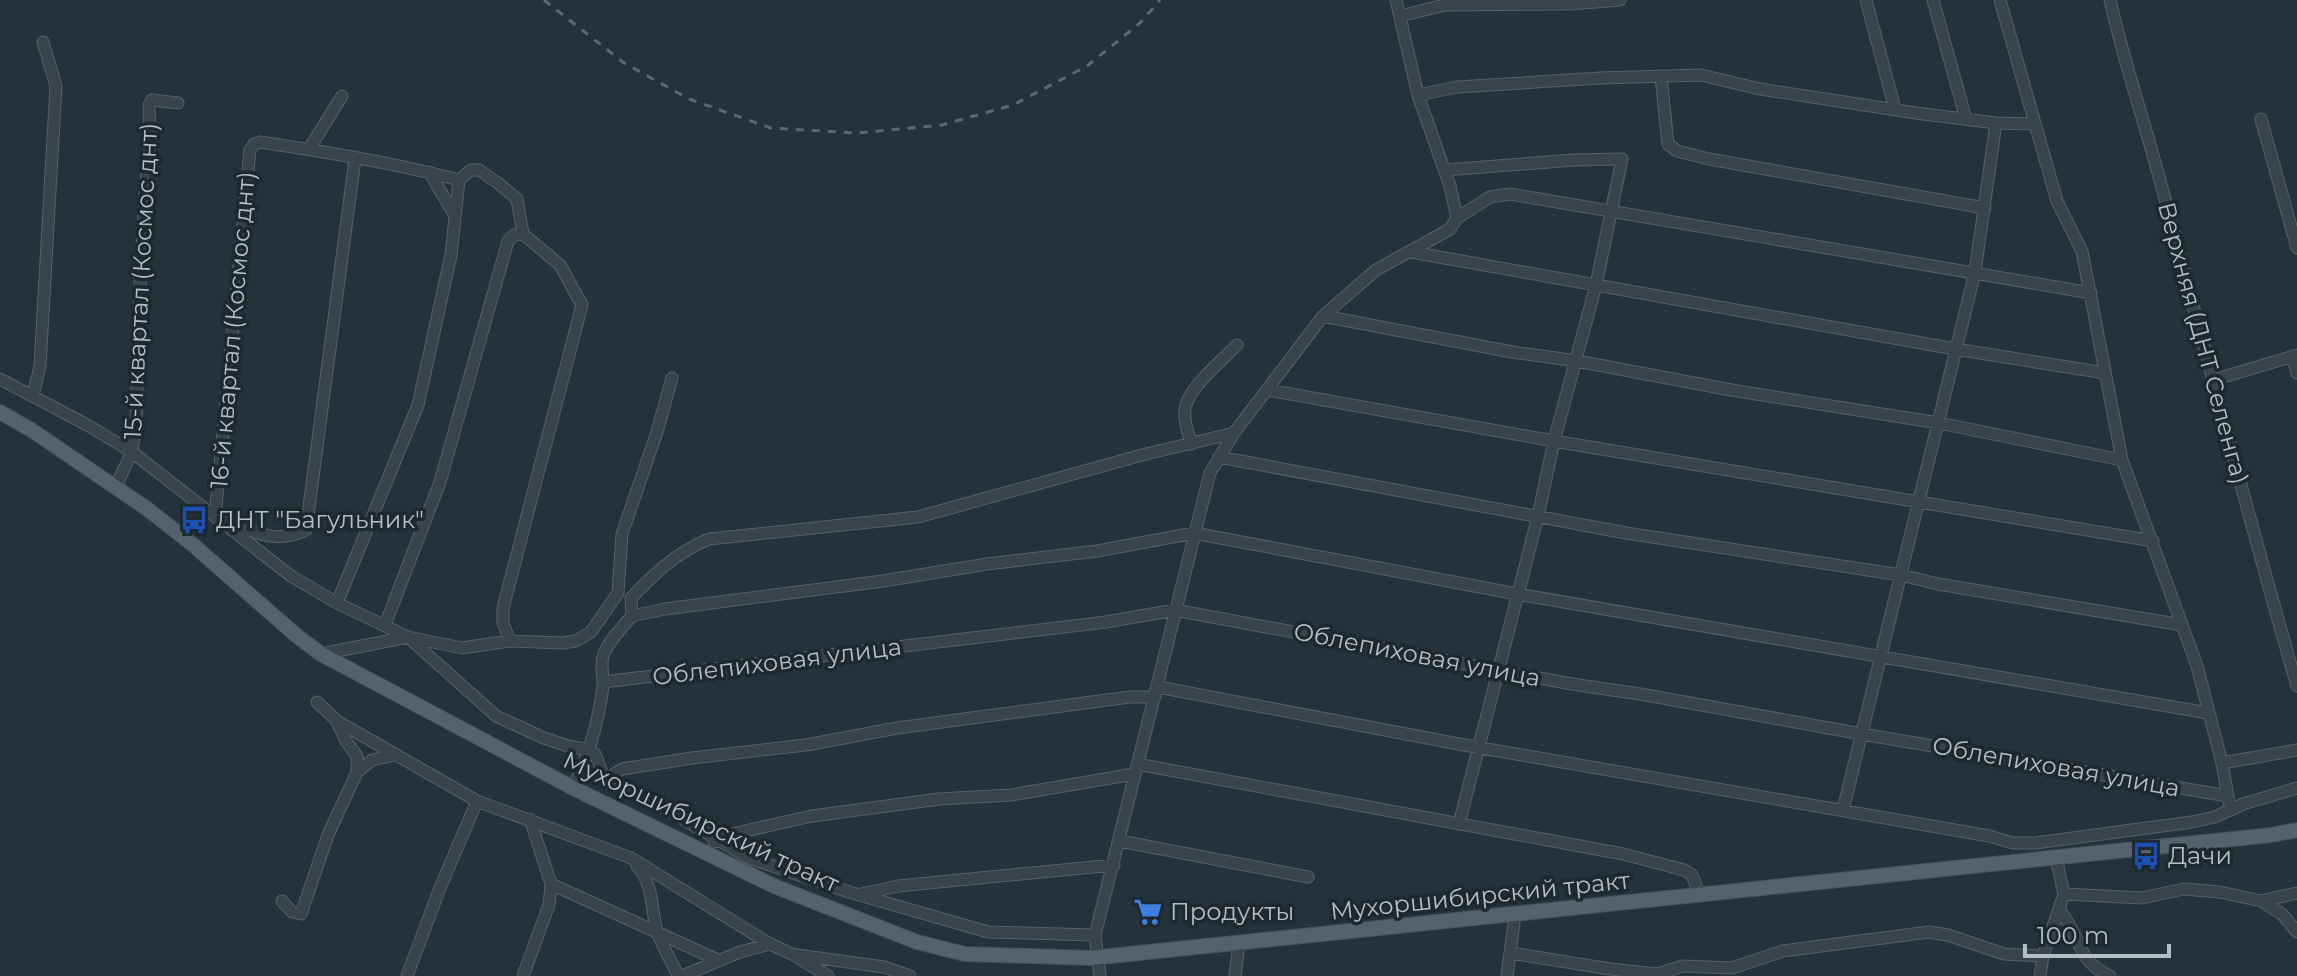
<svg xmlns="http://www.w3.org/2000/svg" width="2297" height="976" font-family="Montserrat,sans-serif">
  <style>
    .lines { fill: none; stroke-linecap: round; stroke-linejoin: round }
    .minor-casing { stroke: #566169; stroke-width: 13 }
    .major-casing { stroke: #444f57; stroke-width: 16 }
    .minor { stroke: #38434b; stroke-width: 11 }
    .major { stroke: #56626b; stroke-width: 14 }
    .rail { stroke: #5a6872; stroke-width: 3; stroke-dasharray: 8 8; stroke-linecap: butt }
    .labels { text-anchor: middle; stroke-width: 7; stroke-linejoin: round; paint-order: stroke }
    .street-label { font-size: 24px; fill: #b3bec7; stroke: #1d2830 }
    .poi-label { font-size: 24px; fill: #b3bec7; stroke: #1d2830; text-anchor: start }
  </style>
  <rect width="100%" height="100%" fill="#24323b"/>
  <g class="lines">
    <defs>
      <path id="minor" d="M1866,0l29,109
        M1933,0l33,119
        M2000,0l57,201 25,50 40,209 75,206 25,97 7,39
        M2110,0c15,67 38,132 55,199 43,163 85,325 132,487
        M1400,16l45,-11 125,-1 50,-4
        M1661,76l7,68 9,7 32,8 276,49
        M1418,95l39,-8 143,-9 101,-3 59,14 156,24 80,10 39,1
        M2261,119l36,129
        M309,149l33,-53
        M1445,170l129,-10 48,-1 -26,126 -42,156 -16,75 -79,308
        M429,172l25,42
        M1457,218l33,-21 20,-3 581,99
        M1411,252l544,97 150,24
        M1323,316l189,36 65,9 154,29 208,33 183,37
        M2292,356l5,17
        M0,379l89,47 43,26 159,124 46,27 71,34 88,79 48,22 24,8 22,4 5,4 10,26 5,4 37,14 102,60 100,34 139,40 107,3
        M2213,380l84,-25
        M1268,390l286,51 599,100
        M33,395l7,-29 16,-280 -13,-44
        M1191,444c-3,-13 -9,-27 -5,-39 5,-19 36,-45 51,-60
        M1219,457l407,76 275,42 37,9 244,41
        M116,486l16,-34 5,-43v-67l8,-148 5,-53 -1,-36 3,-5 26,3
        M216,510c29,19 55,37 90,20l49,-371
        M215,517l35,-367 4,-6 6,-2c66,10 134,21 199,38
        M337,603l81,-198 33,-150 8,-75 12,-10h8l19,13 19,16 6,35
        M632,616l33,-7 218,-28 104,-17 110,-13 97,-18 323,61 691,119
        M385,625l55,-143 68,-241 6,-6 9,-1 37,31 22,40 -79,303v15l7,18
        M321,654l87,-17 54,11 48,-7 53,2 13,-2 15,-9 27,-39 4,-59 35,-102 15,-54
        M603,682l503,-60 69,-12 397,74 68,10 222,40 366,62
        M1158,687l306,58 525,91 24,7h22l157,-21 23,-5 28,-13 54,-16
        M317,702l20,19 140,80 154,57 139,86 22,10 36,22
        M2222,763l75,-13
        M1137,764l486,90 61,16 8,5 8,21
        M357,772l15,-12 22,-5
        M605,780l17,-11 70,-11 114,-13 91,-17 233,-31h25
        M573,788c17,-38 24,-60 30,-101 1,-10 -3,-22 0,-31 4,-13 20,-30 29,-40l-1,-18c24,-25 46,-46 78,-59l209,-22 224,-62 92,-22
        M1843,810l132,-538 21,-149
        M1120,841l188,36
        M714,842l22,-9 76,-17 127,-17 72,-4 123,-21
        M637,866c18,20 13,44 21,68 5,14 14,28 20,42
        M551,884l169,77
        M861,894l37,-8 216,-21
        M2064,894l78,4 42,-9 36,3 41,9 21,13 15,18
        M282,901l10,11 9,2 27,-79 29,-63v-16l-11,-15 -9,-19
        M2261,901l36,-8
        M2059,909c22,27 17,52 51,67
        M1511,953l99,16 47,5 26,-8 49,2 51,-17 146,-19 19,3 56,19 39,2
        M797,955l87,12 26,9
        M407,976l33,-88 37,-87
        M523,976l26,-71 2,-21 -21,-65
        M682,976l58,-24 30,-8
        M1100,976l-5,-41 115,-462 24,-40 89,-117 53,-46 74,-41 7,-11 -7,-32 -32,-91 -22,-95
        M1235,976l4,-33
        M1507,976l8,-61
        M2040,976l3,-20 21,-62 -8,-36"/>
      <path id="major" d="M0,412l33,19 113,77 46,36 105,92 24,18 252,134 201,98 143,56 48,12 126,4 1180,-123 26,-5"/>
    </defs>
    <use href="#minor" class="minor-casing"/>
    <use href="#major" class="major-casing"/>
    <use href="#minor" class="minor"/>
    <use href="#major" class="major"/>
    <path class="rail" d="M544,0l80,63 65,36 82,29 86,5 85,-8 71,-20 74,-39 53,-43 20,-23"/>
  </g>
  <defs>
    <symbol id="bus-bare" viewBox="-9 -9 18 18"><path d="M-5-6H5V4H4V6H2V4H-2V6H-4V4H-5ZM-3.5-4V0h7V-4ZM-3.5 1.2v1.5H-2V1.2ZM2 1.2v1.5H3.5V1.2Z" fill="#1a4fb4" stroke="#1d2830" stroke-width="2.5" paint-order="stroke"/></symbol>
    <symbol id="supermarket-bare" viewBox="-9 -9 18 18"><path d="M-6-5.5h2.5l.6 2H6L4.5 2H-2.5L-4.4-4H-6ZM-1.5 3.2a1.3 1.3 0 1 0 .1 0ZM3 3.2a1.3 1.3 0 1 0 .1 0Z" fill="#3f7fe0" stroke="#1d2830" stroke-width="2.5" paint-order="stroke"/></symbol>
  </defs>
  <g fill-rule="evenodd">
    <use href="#bus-bare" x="174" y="500" width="40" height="40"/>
    <use href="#bus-bare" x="2126" y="836" width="40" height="40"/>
    <use href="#supermarket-bare" x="1128" y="892" width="40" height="40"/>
  </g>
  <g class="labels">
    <g class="street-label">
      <text transform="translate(141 281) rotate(-87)" y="8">15-й квартал (Космос днт)</text>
      <text transform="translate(233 330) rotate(-85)" y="8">16-й квартал (Космос днт)</text>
      <text transform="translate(2203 343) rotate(75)" y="8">Верхняя (ДНТ Селенга)</text>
      <text transform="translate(1417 655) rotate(11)" y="8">Облепиховая улица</text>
      <text transform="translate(777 662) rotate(-7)" y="8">Облепиховая улица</text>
      <text transform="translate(2056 767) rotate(10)" y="8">Облепиховая улица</text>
      <text transform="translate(701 822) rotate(25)" y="8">Мухоршибирский тракт</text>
      <text transform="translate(1480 896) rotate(-6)" y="8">Мухоршибирский тракт</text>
    </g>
    <g class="poi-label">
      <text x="216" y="528">ДНТ "Багульник"</text>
      <text x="2168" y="864">Дачи</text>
      <text x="1170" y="920">Продукты</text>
    </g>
  </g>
  <path d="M2025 944v12h144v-12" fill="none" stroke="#b3bec7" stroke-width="4"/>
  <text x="2037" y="944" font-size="24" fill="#b3bec7" stroke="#1d2830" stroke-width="6" paint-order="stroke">100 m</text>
</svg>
